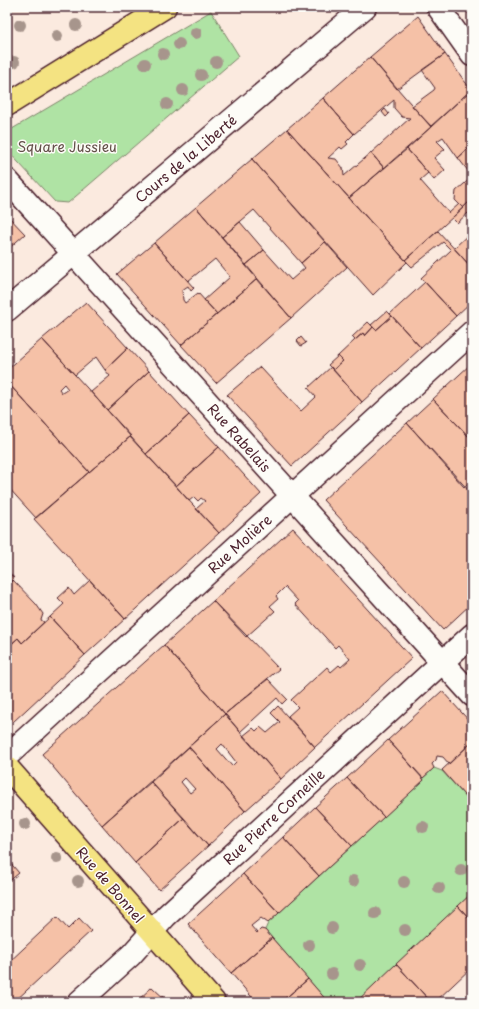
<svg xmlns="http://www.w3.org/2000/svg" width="479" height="1009" font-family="'Playpen Sans',sans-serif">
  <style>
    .green { fill: #afe3a4; stroke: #7c8168 }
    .building { fill: #f5c1a7; stroke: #4a1f2b; fill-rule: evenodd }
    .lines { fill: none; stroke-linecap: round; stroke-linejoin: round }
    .minor-casing { stroke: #4a1f2b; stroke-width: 25 }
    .major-casing { stroke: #4a1f2b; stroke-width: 25 }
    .minor { stroke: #fdfcf7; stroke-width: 22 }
    .major { stroke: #f4e382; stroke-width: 22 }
    .tree { fill: #a7958c }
    .labels { text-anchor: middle; stroke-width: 3; stroke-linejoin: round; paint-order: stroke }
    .park-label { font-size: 14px; fill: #635049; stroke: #fdfcf7 }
    .street-label { font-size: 14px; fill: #4a1f2b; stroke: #fdfcf7 }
  </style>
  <rect width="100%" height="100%" fill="#fbeadf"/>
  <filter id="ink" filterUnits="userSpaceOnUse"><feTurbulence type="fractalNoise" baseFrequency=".025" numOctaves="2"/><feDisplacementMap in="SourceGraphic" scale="8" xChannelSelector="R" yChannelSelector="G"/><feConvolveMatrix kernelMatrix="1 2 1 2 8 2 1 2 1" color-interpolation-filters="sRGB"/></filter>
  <g filter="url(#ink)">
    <path class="green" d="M211,11l28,45 -171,147 -13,-1 -48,-52v-18z
      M434,768l8,3 30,33v89l-114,109h-30l-63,-72 3,-7 156,-143 -1,-2z"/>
    <path class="building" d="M464,7h8v11z
      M418,16l27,38 -48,35 -27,-32z
      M445,54l26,36 -40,36 -19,-20 22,-16 1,-2 -13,-18z
      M370,57l61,70 -47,41 -13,-15 39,-35 -8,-1 -8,-9v-8l-40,34 -31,-36z
      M471,90l1,55 -14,13 -15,-21 -6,4 8,8 -11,9 11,12 -11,10 -27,-31z
      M323,98l31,36 -8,8 2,2 -6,5 -2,-2 -12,11 8,1 7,9 1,8 27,-23 13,15 -35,30 -62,-69z
      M385,109l4,5 -3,3 -4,-5z
      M287,129l120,133 -34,33 -121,-136z
      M472,145v31l-14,-18z
      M407,149l21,24 -8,7 29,33 10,-9 4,4 -58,52 -56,-62z
      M252,159l73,83 -24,21 -47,-53 -32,27 -26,-30z
      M472,177v22l-9,9 -8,-8 1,-9z
      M470,201l2,2v14l-4,-4 -11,10 -5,-5z
      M196,207l61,72 -40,35 -13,-14 26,-23 -15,-18 -27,22 -34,-38z
      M7,215l18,19 -18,16z
      M240,222l24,28 -18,15 -24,-28z
      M438,231l34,37v33l-16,15 -35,-38 30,-28 -8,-8 -31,25 -7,-7z
      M472,231v37l-18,-20z
      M325,242l22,25 -56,51 -45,-53 18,-15 27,30 14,-12 -4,-5z
      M154,243l40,45 -3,3 -3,-5 -6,4 1,10 2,3 13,-10 19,21 -36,31 -64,-71z
      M257,279l34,39 -75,65 -35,-38z
      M425,282l31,34 -35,32 -31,-34z
      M86,302l42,46 -23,22 -9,-13 -21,18 -33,-36z
      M387,311l5,5 -16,14 -5,-5z
      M392,316l29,32 -59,54 -29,-32 10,-9 -5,-5 17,-16 8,-7 2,3 8,-9 3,3z
      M368,322l5,5 -8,9 -2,-3 -8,7 -3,-3z
      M301,337l5,6 -5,3 -4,-5z
      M42,339l89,97 -42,36 -82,-90v-12zM64,384l4,5 -6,4 -3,-4z
      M128,348l21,23 -42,39 -16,-18 19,-16 -5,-6z
      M338,356l5,5 -10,9 -5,-5z
      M472,363v77l-39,-41z
      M260,367l41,44 15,-14 -8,-9 23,-21 31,35 -70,64 -65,-71z
      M149,371l40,44 -43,39 -39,-44z
      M7,382l82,90 -53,46 -29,-32z
      M433,399l39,41v40l-8,7 -57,-64z
      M189,415l30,32 -43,39 -30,-32z
      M407,423l65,71v109l-29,27 -120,-130z
      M130,437l89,96 -94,86 -91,-100z
      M219,447l42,47 -42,39 -23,-24 9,-8 -4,-3 -3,3 -4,-4 -5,4 -13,-15z
      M293,528l119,130 -97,89 -27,-31 10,-9 -7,-7 36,-33 4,5 8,-7 2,2 9,-8 -12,-14 -3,3 -40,-44 3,-3 -13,-14 -9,9 2,3 -8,7 5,5 -29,26 -33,-36z
      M7,570l7,8 -7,7z
      M13,580l23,24 7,10 -2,6 3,2 -22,21 -4,-5 -11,10v-63z
      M90,580l35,39 -40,36 -35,-38 14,-13 -6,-6 11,-10 5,7z
      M213,601l66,68 -54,45 -61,-69z
      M50,617l35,38 -72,67 -6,-6v-47l4,-7 -4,-5v-9l11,-10 4,5z
      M164,645l61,69 -123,111 -60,-71z
      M268,679l19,20 -5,5 -5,-6 -37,34 -15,-18z
      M442,691l30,33v18l-23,22 -6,-7 -6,-1 -1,4 -4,4 2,4 -11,10 -35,-38z
      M278,706l37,41 -34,32 -38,-43 10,-8 3,3 4,-4 7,6 13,-11 -9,-9z
      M225,714l56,65 -36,32 -56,-64zM222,744l14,18 -4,4 -15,-17z
      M388,740l36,40 -40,37 -37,-39z
      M472,742v62l-30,-34z
      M189,747l56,64 -37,35 -57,-64zM185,778l10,11 -5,4 -9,-11z
      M347,778l37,39 -32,29 -37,-39z
      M151,782l33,36 -49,45 -33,-38z
      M315,807l37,39 -33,30 -36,-39z
      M184,818l24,28 -49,44 -24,-27z
      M283,837l36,39 -40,37 -36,-39z
      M7,859l12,14 -12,10z
      M243,874l36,39 -11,10 -7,-5 -10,8 6,7 4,-4 4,1 7,8 -41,35 -43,-49z
      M472,893v28l-14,-15z
      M458,906l14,15v46l-37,35h-4l-35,-38z
      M57,917l11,12 11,-11 12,13 -77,71h-7v-38z
      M272,938l36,41 -27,23h-25l-25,-29z
      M396,964l35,38h-75z
      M308,979l20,23h-47z
      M152,987l16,15h-32z"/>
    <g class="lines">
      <defs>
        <path id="minor" d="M438,7l34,48
          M7,180l465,515
          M7,310l358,-303
          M7,756l465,-424
          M79,1002l52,-47 35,-39 306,-281"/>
        <path id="major" d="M7,105l158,-98
          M7,767l207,235"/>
      </defs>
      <use href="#minor" class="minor-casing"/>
      <use href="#major" class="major-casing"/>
      <use href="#minor" class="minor"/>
      <use href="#major" class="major"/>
    </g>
    <g class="tree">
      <circle cx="20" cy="25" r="6"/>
      <circle cx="76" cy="25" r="6"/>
      <circle cx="196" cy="33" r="6"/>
      <circle cx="57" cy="36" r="6"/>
      <circle cx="179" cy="44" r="6"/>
      <circle cx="163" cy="54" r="6"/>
      <circle cx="14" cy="62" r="6"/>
      <circle cx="216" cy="62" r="6"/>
      <circle cx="145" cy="64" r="6"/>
      <circle cx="201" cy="75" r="6"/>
      <circle cx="183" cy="90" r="6"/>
      <circle cx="167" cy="104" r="6"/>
      <circle cx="25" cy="824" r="6"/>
      <circle cx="423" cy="827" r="6"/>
      <circle cx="57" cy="858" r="6"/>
      <circle cx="461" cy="870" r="6"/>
      <circle cx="78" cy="881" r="6"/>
      <circle cx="353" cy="881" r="6"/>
      <circle cx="404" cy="882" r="6"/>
      <circle cx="439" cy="888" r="6"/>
      <circle cx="375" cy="913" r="6"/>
      <circle cx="332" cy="928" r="6"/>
      <circle cx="405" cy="930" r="6"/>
      <circle cx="309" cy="945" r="6"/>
      <circle cx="360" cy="965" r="6"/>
      <circle cx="332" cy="974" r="6"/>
    </g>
  </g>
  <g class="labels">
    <g class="park-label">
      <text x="67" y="152">Square Jussieu</text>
    </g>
    <g class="street-label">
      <text transform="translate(186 159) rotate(-40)" y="5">Cours de la Liberté</text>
      <text transform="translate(239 438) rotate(48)" y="5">Rue Rabelais</text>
      <text transform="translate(240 544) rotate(-42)" y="5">Rue Molière</text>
      <text transform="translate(274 817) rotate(-43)" y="5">Rue Pierre Corneille</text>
      <text transform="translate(110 885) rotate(49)" y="5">Rue de Bonnel</text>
    </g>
  </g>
  <rect width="479" height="1009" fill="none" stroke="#fdfcf7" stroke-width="24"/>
  <rect x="12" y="12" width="455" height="985" fill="none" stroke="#4a1f2b" stroke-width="1.5" filter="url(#ink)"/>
</svg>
